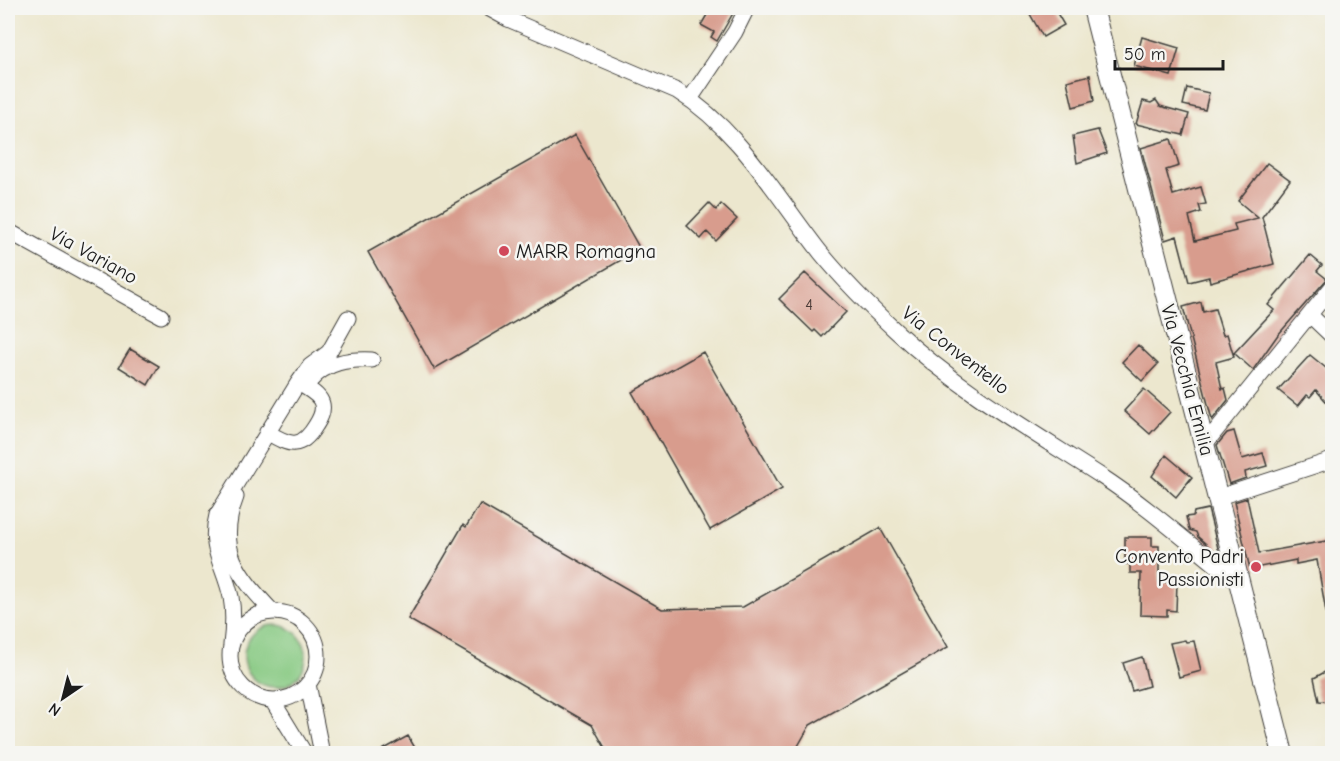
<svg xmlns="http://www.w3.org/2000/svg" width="1340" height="761" font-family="'Comic Neue',sans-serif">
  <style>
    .green { fill: #87c982; stroke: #52724f; stroke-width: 1.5 }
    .building { fill: #d89c8d }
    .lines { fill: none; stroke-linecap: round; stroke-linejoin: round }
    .minor-casing { stroke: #3b3a37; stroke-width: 17 }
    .tertiary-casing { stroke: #3b3a37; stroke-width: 22 }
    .minor { stroke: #fff; stroke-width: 15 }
    .tertiary { stroke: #fff; stroke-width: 20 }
    .poi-dot { fill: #d1495b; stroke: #f6f6f2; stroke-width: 2 }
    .labels { text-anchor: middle; stroke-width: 5; stroke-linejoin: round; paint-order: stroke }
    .number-label { font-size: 16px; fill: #4b3c38 }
    .poi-label { font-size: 20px; fill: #1c1c1c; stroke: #f6f6f2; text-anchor: start }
    .street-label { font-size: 20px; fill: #1c1c1c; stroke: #f6f6f2 }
  </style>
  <rect width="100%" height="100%" fill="#f6f6f2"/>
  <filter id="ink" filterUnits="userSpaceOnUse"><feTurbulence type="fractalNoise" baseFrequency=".0167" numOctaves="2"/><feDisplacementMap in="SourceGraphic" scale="12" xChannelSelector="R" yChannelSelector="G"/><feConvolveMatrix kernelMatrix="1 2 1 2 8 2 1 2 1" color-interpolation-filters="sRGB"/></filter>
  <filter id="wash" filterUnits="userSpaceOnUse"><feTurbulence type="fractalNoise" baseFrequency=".008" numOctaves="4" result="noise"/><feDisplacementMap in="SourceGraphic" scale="24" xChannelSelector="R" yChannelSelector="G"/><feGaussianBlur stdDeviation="1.35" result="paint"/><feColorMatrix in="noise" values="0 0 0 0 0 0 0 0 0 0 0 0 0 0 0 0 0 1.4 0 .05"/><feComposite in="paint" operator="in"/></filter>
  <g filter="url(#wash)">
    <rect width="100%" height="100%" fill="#ece7ce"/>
    <path class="green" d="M244 656a31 31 0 1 1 62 0a31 31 0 1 1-62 0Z"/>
    <g id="blocks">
      <path class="building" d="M711,8h25l-19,33 -6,-4 3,-5 -13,-7z
        M1041,8h13l10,17 -21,12 -13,-23z
        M1142,37l37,11 -8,28 -37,-10z
        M1090,75l4,26 -21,6 -6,-26z
        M1187,88l22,5 -4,17 -22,-5z
        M1156,100l4,6 29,8 -6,21 -47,-11 7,-23 8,2z
        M1098,130l9,23 -30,10 -4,-27z
        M575,135l65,114 -206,120 -66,-117z
        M1171,139l8,27 -13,4 7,25 28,-8 5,17 -7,1 2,7 -12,4 6,25 41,-10 -2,-7 24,-6 -20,-17 29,-38 23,17 -28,37 12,47 -64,18 -1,-5 -20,5 -12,-46 -12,4 -24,-92z
        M709,203l7,7 5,-6 16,15 -21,22 -9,-9 -6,7 -14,-13z
        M1310,255l12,10 -5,6 10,8 -50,57 -24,34 -19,-17 40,-43 -6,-5z
        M805,273l41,39 -24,25 -7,-7 -2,2 -34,-33z
        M1201,302l2,10 12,-3 8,26 4,-1 7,23 -18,5 6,27 3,-1 3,12 -16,20 -29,-113z
        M1138,345l20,19 -16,17 -20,-19z
        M130,349l29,17 -11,19 -29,-18z
        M703,352l79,137 -72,41 -78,-138z
        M1310,355l22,18v35l-16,-18 -6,7 -3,-2 -9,11 -20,-16z
        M1144,389l26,23 -20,22 -26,-23z
        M1234,431l8,28 21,-6 4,13 -22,6 1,6 -17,6 -12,-39 10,-12z
        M1166,455l26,22 -16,20 -24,-21z
        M1247,498l12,55 73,-13v72h-6l-9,-52 -21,4v-4l-46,9 -16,-67z
        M480,504l182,105 81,-2 137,-79 68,119 -138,78 -16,28h-186l-16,-28 -184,-106 55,-94 3,2z
        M1208,509l12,47 -22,-19 -2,-5 -7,-2 -3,-13 7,-1 1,-4z
        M1125,537h27v9h7v36h18l-1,29 -9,-1v6l-27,-1 1,-42h-11v-9h-5z
        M1185,640l1,2 8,-1 7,30 -22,6 -9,-34z
        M1142,657l7,29 -17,5 -9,-28z
        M1332,668v34l-13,-1 -5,-23z
        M408,736l10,17h-41z"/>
    </g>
  </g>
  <g filter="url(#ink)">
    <use href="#blocks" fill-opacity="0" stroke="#3b3a37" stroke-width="1.5"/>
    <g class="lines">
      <defs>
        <path id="minor" d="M488,8l20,11 169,72c63,39 99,105 144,162 23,28 49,54 76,79 61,57 134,99 204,144 49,32 94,73 140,109
          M690,99l45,-67 12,-24
          M8,231l153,85
          M1310,315l22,21
          M311,380c16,-18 37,-21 61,-20
          M267,432c23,14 34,18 49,-7 15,-23 2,-31 -18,-42
          M1205,444l127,-157
          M236,497c-20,52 1,77 37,115
          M1219,497l113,-37
          M230 656a44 44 0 1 1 88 0a44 44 0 1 1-88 0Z
          M231,645c2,-16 3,-32 0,-48 -7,-32 -23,-48 -14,-82l81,-132 12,-17 19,-14 19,-34
          M308,684l14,70
          M272,700l33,54"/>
        <path id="tertiary" d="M1093,8l190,746"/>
      </defs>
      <use href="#minor" class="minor-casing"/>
      <use href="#tertiary" class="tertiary-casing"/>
      <use href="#minor" class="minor"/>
      <use href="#tertiary" class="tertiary"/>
    </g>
  </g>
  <g class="poi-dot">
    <circle cx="504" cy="251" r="6"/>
    <circle cx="1256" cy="567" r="6"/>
  </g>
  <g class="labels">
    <g class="number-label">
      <text x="809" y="310">4</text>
    </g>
    <g class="poi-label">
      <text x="516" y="258">MARR Romagna</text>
      <text x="1244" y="563" text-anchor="end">Convento Padri<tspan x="1244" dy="23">Passionisti</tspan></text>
    </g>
    <g class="street-label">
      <text transform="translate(94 255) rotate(29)" y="7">Via Variano</text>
      <text transform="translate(956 350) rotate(38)" y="7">Via Conventello</text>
      <text transform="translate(1188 380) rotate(75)" y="7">Via Vecchia Emilia</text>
    </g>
  </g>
  <rect width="1340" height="761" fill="none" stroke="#f6f6f2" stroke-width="30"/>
  <g transform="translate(63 698) rotate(215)" stroke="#f6f6f2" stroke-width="4.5" paint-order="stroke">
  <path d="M0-4.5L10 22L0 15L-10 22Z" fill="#1c1c1c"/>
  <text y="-9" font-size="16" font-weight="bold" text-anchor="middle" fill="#1c1c1c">N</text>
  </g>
  <path d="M1115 60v9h108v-9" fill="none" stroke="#1c1c1c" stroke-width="3"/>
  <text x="1124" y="60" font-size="18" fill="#1c1c1c" stroke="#f6f6f2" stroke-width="4.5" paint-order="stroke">50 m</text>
</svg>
